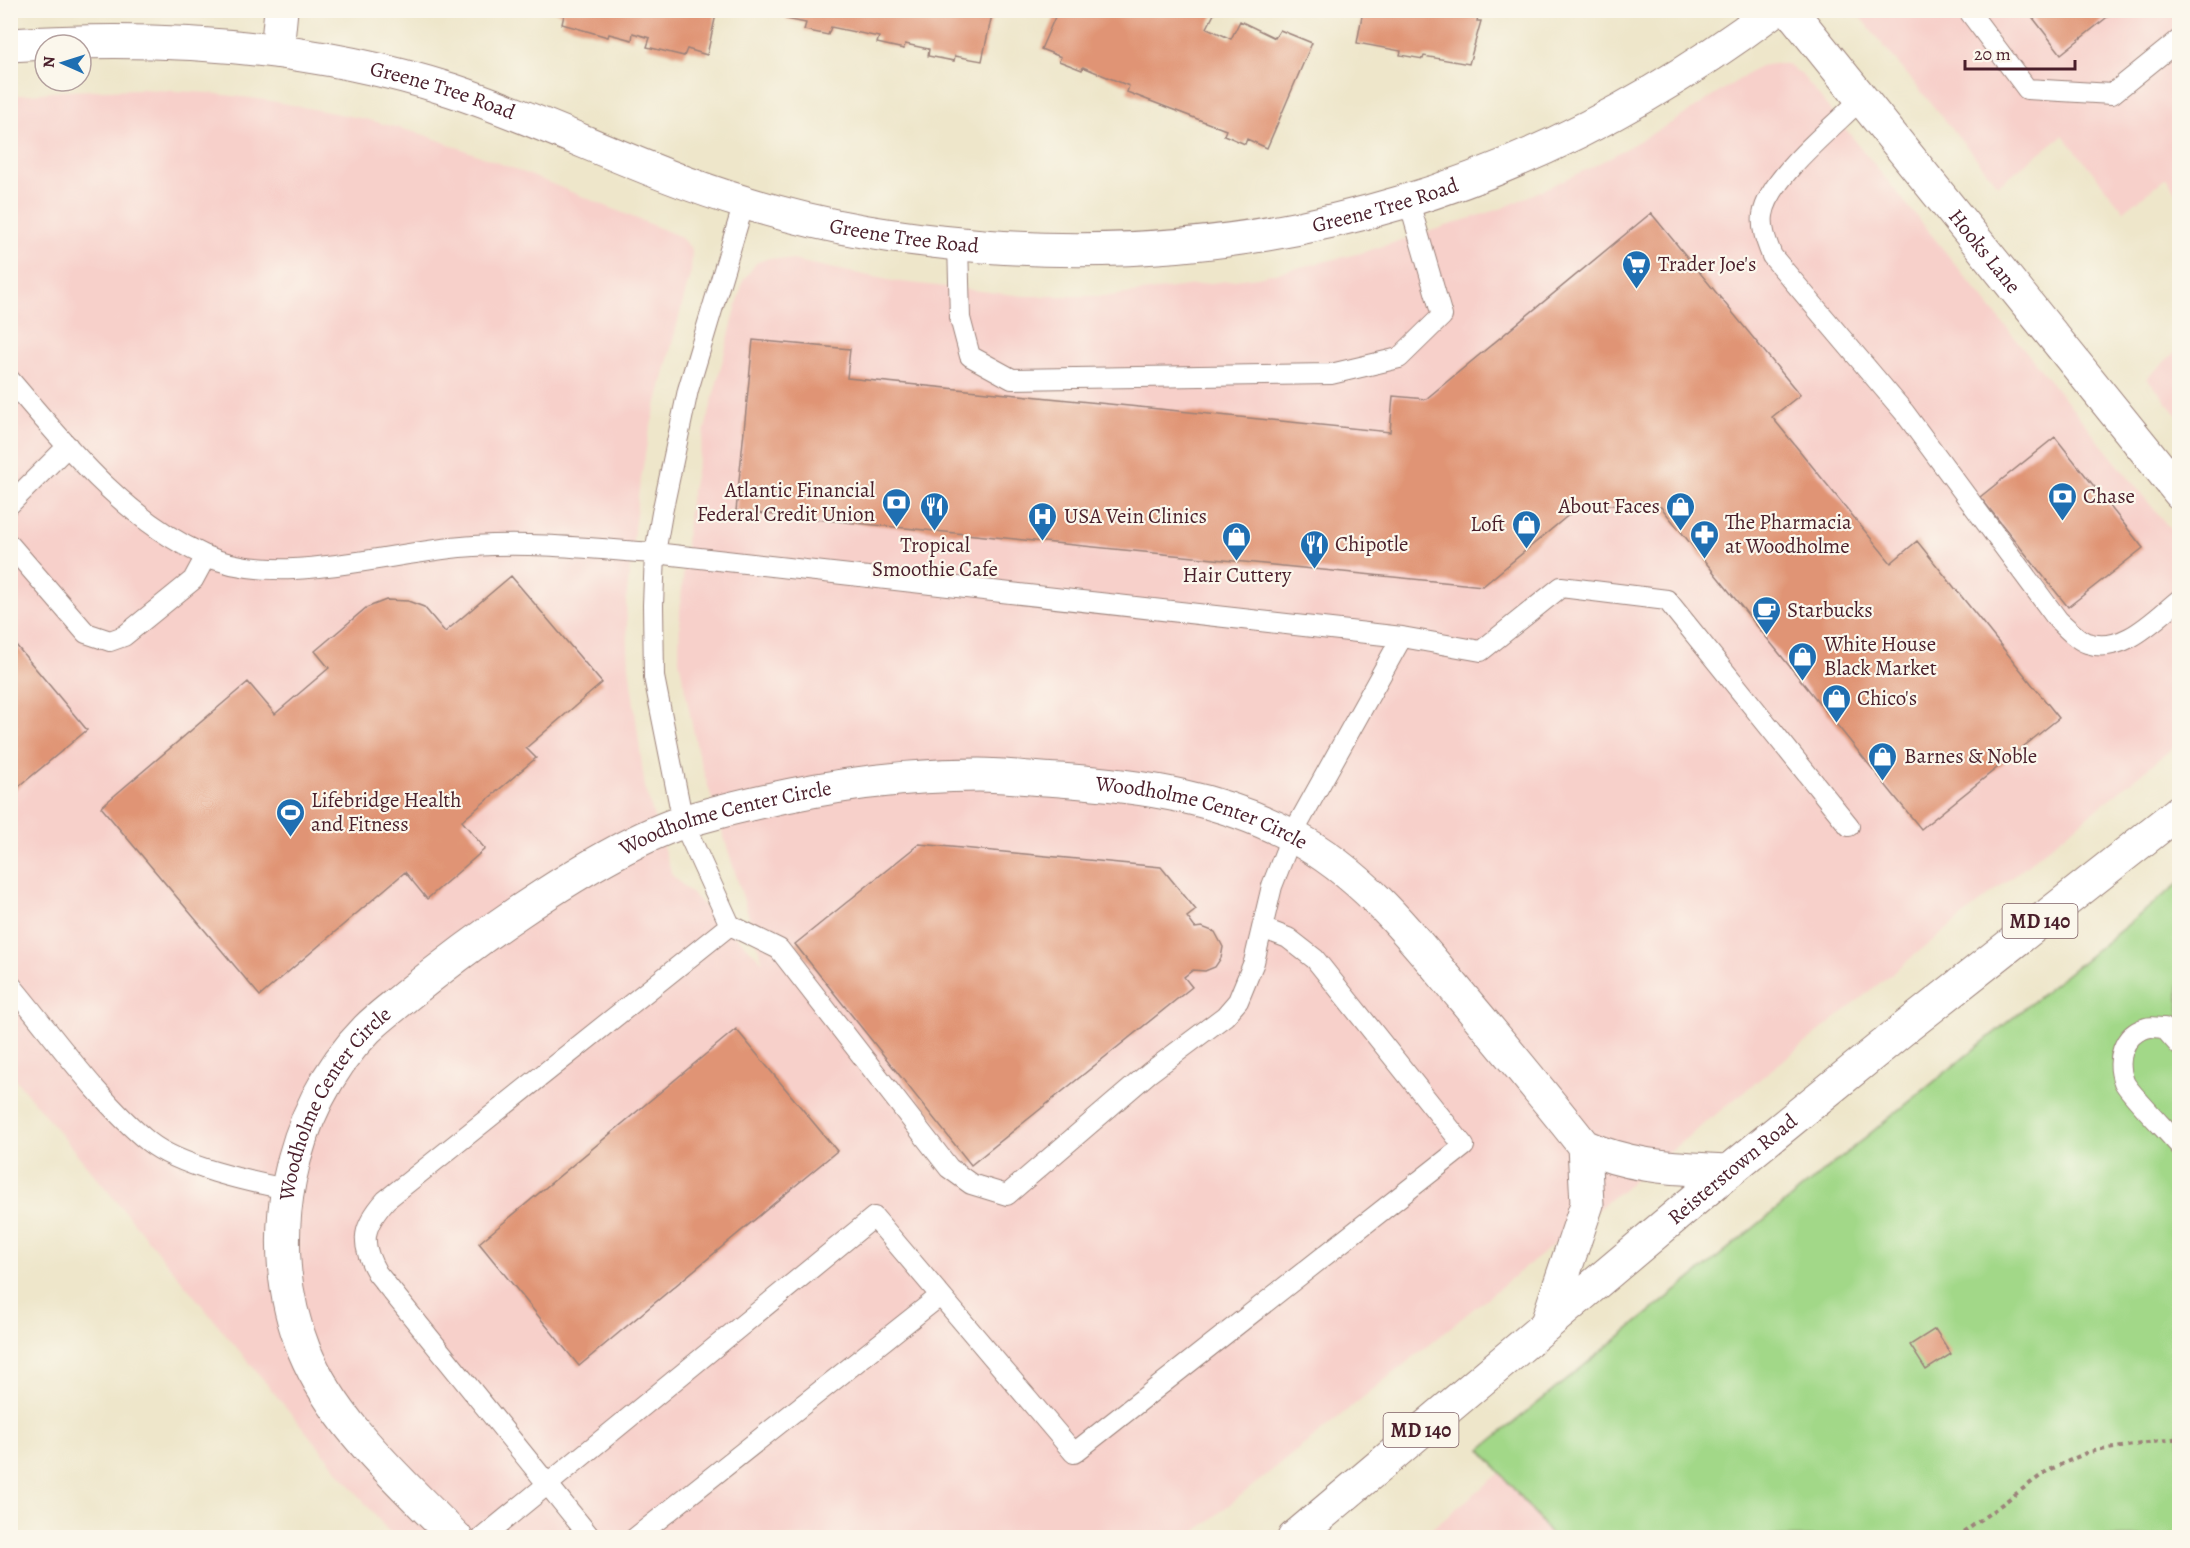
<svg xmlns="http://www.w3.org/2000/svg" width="2190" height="1548" font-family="Alegreya,serif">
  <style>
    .built { fill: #f7d0ca }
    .green { fill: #a2d888; stroke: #767c5a; stroke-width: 1.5 }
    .building { fill: #e09474 }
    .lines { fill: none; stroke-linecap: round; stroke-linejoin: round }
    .service-casing { stroke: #9c827a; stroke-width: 22 }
    .minor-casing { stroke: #9c827a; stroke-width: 35 }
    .tertiary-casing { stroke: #9c827a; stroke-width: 35 }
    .primary-casing { stroke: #9c827a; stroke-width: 35 }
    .path { stroke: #9c827a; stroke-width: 4; stroke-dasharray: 4.5 4.5; stroke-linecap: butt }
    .service { stroke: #fff; stroke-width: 20 }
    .minor { stroke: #fff; stroke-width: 33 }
    .tertiary { stroke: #fff; stroke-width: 33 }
    .primary { stroke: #fff; stroke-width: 33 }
    .labels { text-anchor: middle; stroke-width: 4.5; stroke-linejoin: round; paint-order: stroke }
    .shield { fill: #fbf7ec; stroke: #7f6065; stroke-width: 1.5 }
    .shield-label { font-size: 20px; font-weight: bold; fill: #4a1f2b }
    .street-label { font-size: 21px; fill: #4a1f2b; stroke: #fbf7ec }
    .poi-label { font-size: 21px; fill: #4a1f2b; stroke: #fbf7ec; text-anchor: start }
  </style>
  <rect width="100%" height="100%" fill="#fbf7ec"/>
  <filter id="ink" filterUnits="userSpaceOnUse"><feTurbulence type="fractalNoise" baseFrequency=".0167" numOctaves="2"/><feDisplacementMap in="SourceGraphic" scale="12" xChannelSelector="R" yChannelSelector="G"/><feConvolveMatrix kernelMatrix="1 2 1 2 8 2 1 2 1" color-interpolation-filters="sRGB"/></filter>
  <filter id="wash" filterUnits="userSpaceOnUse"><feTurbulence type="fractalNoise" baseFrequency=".008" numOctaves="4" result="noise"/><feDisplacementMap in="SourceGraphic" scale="24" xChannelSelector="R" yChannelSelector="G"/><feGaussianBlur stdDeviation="1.35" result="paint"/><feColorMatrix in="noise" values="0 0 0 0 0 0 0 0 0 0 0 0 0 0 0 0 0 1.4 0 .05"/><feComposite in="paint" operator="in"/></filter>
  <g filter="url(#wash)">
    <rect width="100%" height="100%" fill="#eee6ca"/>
    <path class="built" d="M1855,11h324v184l-13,-17 -42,33 -61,-76 -65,50z
      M1773,64h14l14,10 378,466v203l-990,794h-796l-382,-463 -1,-978 52,-5 80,-2 67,4 57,7 99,19 60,16 100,38 154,63 13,13 -1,22 -43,166 -10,59 -12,106 3,64 16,122 27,87 91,87 -65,-208 -19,-94 1,-50 10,-110 14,-67 39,-152 13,-18 13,-5 23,2 101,21 131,15h86l148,-19 103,-24 142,-45 89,-41 81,-45 87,-56z
      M2179,348v69l-32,-39z
      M1500,1473l53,64h-132z"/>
    <path class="green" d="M2179,883v654h-626l-72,-88z"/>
    <g id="blocks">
      <path class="building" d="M551,10h166l-10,45 -20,-6 -3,7 -37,-9 3,-9 -17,-5 -1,7 -23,-6 -1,3 -46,-13 2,-9z
        M788,10h205l-11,51 -27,-5 -1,5 -26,-5 1,-7 -24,-5 -1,5 -27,-6 2,-6 -48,-10 -3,8 -24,-5 2,-7 -20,-4z
        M1058,10h107l5,3 2,-3h44l-9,18 24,11 9,-18 35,17 5,-8 32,13 -45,105 -20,-9 -2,5 -21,-9 2,-5 -99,-38 2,-6 -46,-19 -1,3 -23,-9 2,-4 -20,-8z
        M1363,10h116l-2,11h4l-12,43 -45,-8 -1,3 -23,-4 1,-4 -44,-8z
        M2035,10h81l-55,44 -31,-40z
        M1651,213l149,182 -28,22 119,146 26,-22 142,177 -138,111 -260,-322 -79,-3 -99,82 -747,-75 17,-171 97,9 -3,29 543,54 3,-36 33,3z
        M2055,437l88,111 -75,59 -88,-110z
        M511,576l91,107 -76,65 10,10 -74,63 23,28 -58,50 -22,-27 -145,124 -159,-189 147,-125 27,32 54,-46 -14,-17 51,-43 20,-8 22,1 16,6 21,25z
        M10,638l77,92 -77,64z
        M919,844l242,23 35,43 -9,7 8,11 7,-1 13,5 8,15 -2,11 -6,9 -10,4 -12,-1 -9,7 8,10 -221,178 -176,-221z
        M736,1029l101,122 -258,215 -100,-123z
        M1935,1329l16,25 -25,16 -16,-25z"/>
    </g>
  </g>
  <g filter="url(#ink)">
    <use href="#blocks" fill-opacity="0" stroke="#9c827a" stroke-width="1.5"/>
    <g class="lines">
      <defs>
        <path id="service" d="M1968,10l59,79 85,5 68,-55
          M1860,100c-27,27 -92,79 -97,115 -2,14 4,28 9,41l132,156 154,208c8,7 19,20 29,23 36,12 68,-24 93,-44
          M958,244l2,74 10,38 42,23 319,-5 68,-16 43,-42 -33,-114
          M10,380c56,65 114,139 194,175 77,35 189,-5 270,-9 60,-4 121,3 181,7l747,84 79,14 80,-64 106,13 182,226
          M10,504l58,-58
          M10,545l76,88 24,8 14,-5 69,-56 13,-24
          M730,925l49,24 170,219 22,16 36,11 142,-122 76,-57 13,-15 16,-39 18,-76 20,-51 110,-198
          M10,984c42,50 90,119 139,158 30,24 100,40 138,47
          M2180,1046l-16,-18c-5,0 -13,-2 -18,0 -24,7 -30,33 -22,54 5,11 44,50 56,64
          M482,1538l392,-321 200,236 390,-307 -149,-187 -27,-21 -26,-10
          M591,1538l-214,-265c-18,-31 -14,-47 9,-73l344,-275 -47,-103 -29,-145 -1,-72 2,-52 7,-40 26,-123 56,-187
          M635,1538l305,-242"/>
        <g id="minor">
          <path d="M277,51l4,-41"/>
          <path d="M1547,1323l40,-119 -3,-58"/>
          <path id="s1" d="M456,1538c-56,-58 -121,-113 -152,-188 -43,-105 -17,-240 63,-321 12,-12 26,-22 39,-33 37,-30 74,-58 114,-85 46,-31 116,-75 169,-91 94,-27 192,-45 290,-45 27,0 54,4 81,5 82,6 161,17 234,57 71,38 118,100 168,160 41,49 82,98 122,149 48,22 93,22 145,25"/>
        </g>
        <g id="tertiary">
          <path id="s2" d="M1790,10l390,483"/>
          <path id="s3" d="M10,45c149,-10 299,-1 441,45 100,33 194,83 295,113 81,25 153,36 237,43 292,23 558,-60 791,-236"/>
        </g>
        <g id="primary">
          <path id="s4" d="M1294,1538l435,-367 172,-140 279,-220"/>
        </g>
      </defs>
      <use href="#service" class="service-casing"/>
      <use href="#minor" class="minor-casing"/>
      <use href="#tertiary" class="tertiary-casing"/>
      <use href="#primary" class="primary-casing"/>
      <path class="path" d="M1956,1538l91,-67 41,-19 92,-14"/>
      <use href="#service" class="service"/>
      <use href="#minor" class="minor"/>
      <use href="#tertiary" class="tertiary"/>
      <use href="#primary" class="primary"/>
    </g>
  </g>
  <defs>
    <symbol id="supermarket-pin" viewBox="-11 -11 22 30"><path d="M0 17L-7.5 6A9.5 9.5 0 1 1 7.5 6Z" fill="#1f6fb2" stroke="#fbf7ec"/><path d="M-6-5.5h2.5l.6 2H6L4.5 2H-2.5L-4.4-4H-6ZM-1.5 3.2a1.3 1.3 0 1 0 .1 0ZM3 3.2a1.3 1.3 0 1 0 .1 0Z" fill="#fff"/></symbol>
    <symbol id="bank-pin" viewBox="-11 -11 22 30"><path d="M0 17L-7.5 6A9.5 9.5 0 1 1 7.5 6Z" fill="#1f6fb2" stroke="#fbf7ec"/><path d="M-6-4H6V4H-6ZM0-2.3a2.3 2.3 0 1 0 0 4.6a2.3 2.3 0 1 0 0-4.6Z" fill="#fff"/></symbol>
    <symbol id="restaurant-pin" viewBox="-11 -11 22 30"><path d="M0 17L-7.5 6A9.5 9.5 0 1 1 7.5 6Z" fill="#1f6fb2" stroke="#fbf7ec"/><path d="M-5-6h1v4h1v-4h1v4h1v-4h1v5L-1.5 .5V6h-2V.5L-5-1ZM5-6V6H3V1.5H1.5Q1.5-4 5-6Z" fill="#fff"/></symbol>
    <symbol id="shop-pin" viewBox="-11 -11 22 30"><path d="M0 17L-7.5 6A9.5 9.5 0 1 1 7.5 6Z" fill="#1f6fb2" stroke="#fbf7ec"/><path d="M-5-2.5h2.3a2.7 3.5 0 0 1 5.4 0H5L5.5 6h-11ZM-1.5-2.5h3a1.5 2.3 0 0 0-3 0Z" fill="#fff"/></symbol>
    <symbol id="hospital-pin" viewBox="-11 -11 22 30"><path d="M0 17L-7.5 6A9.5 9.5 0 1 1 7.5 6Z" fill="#1f6fb2" stroke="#fbf7ec"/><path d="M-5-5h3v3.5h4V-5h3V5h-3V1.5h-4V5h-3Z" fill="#fff"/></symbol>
    <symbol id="pharmacy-pin" viewBox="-11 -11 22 30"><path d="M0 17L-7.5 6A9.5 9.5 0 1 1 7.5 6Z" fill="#1f6fb2" stroke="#fbf7ec"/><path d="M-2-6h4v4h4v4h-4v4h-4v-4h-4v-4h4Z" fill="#fff"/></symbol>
    <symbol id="cafe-pin" viewBox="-11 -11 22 30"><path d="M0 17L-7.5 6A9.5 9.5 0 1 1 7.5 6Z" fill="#1f6fb2" stroke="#fbf7ec"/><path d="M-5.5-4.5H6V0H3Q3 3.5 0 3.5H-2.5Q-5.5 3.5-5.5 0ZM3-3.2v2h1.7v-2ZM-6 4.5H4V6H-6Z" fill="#fff"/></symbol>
    <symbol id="stadium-pin" viewBox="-11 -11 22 30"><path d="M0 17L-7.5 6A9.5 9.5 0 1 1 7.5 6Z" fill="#1f6fb2" stroke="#fbf7ec"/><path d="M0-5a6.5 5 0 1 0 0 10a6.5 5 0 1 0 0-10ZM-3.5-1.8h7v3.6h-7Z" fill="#fff"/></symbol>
  </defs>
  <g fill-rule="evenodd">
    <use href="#supermarket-pin" x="1620" y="248" width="33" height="45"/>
    <use href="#bank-pin" x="2046" y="480" width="33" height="45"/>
    <use href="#bank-pin" x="880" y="486" width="33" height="45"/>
    <use href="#restaurant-pin" x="918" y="490" width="33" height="45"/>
    <use href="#shop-pin" x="1664" y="490" width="33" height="45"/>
    <use href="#hospital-pin" x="1026" y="500" width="33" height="45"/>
    <use href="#shop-pin" x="1510" y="508" width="33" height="45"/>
    <use href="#pharmacy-pin" x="1688" y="518" width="33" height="45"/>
    <use href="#shop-pin" x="1220" y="520" width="33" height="45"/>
    <use href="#restaurant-pin" x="1298" y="528" width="33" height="45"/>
    <use href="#cafe-pin" x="1750" y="594" width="33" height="45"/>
    <use href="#shop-pin" x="1786" y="640" width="33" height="45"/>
    <use href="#shop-pin" x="1820" y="682" width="33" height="45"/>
    <use href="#shop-pin" x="1866" y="740" width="33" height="45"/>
    <use href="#stadium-pin" x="274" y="796" width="33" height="45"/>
  </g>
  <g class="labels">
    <g class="shield">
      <rect x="2002.5" y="904" width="75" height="34" rx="4.5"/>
      <rect x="1383.5" y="1413" width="75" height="34" rx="4.5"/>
    </g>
    <g class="shield-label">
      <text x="2040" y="928">MD 140</text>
      <text x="1421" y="1437">MD 140</text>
    </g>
    <g class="street-label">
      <text dy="7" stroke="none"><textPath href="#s3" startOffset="438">Greene Tree Road</textPath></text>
      <text dy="7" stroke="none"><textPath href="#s3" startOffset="1410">Greene Tree Road</textPath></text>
      <text dy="7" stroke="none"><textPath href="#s3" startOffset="924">Greene Tree Road</textPath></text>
      <text dy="7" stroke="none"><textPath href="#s2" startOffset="310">Hooks Lane</textPath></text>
      <text dy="7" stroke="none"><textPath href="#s1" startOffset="1496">Woodholme Center Circle</textPath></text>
      <text dy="7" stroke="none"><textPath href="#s1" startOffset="1010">Woodholme Center Circle</textPath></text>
      <text dy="7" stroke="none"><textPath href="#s1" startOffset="506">Woodholme Center Circle</textPath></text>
      <text dy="7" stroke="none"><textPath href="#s4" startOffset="573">Reisterstown Road</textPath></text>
    </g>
    <g class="poi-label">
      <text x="1658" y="271">Trader Joe's</text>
      <text x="875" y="497" text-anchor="end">Atlantic Financial<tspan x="875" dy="24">Federal Credit Union</tspan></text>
      <text x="2083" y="503">Chase</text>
      <text x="1660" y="513" text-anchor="end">About Faces</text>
      <text x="1064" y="523">USA Vein Clinics</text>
      <text x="1725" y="529">The Pharmacia<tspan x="1725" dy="24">at Woodholme</tspan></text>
      <text x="1505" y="531" text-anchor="end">Loft</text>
      <text x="1335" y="551">Chipotle</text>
      <text x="935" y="552" text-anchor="middle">Tropical<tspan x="935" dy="24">Smoothie Cafe</tspan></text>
      <text x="1237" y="582" text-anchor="middle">Hair Cuttery</text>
      <text x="1787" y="617">Starbucks</text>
      <text x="1824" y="651">White House<tspan x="1824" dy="24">Black Market</tspan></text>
      <text x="1857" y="705">Chico's</text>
      <text x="1904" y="763">Barnes &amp; Noble</text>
      <text x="311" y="807">Lifebridge Health<tspan x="311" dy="24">and Fitness</tspan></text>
    </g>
  </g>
  <rect width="2190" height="1548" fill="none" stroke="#fbf7ec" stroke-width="36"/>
  <g transform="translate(63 63) rotate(273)"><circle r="28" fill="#fbf7ec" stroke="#b4a19f" stroke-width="1.5"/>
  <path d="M0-4.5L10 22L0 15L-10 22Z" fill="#1f6fb2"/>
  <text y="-9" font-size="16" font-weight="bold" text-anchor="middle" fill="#4a1f2b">N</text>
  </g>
  <path d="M1965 60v9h110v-9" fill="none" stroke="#4a1f2b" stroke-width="3"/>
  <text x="1974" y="60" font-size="18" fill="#4a1f2b" stroke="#fbf7ec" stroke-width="4.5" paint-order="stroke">20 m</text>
</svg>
